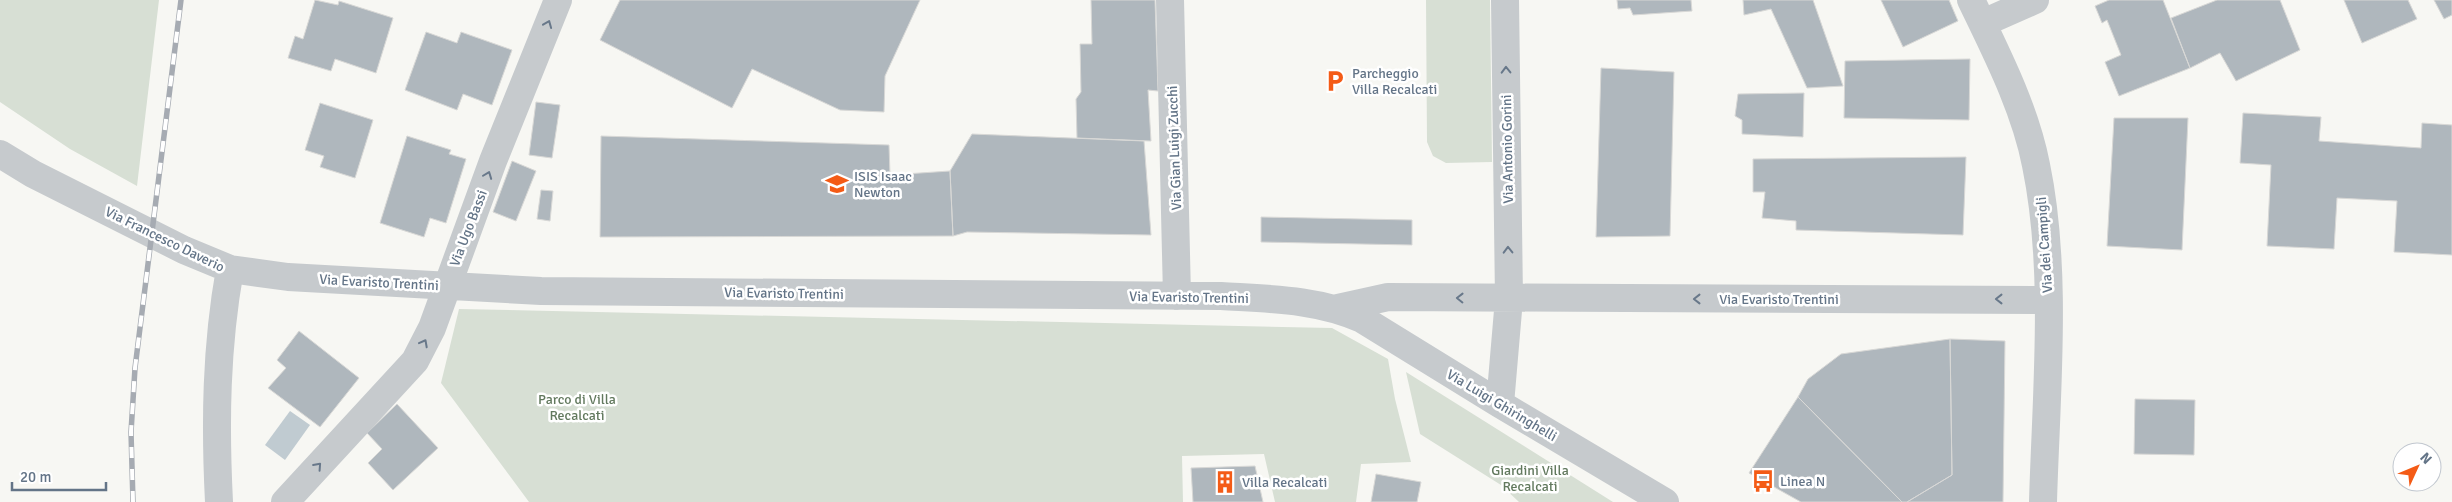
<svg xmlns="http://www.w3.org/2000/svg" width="2452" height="502" font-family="Signika,sans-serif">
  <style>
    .green { fill: #d7dfd4 }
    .water { fill: #c0cbd1 }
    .building { fill: #afb7bd; stroke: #d8d8d6 }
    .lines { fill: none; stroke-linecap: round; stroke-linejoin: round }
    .minor { stroke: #c6cacd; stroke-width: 28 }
    .rail-casing { stroke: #a6abb2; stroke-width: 5.5 }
    .rail { stroke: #fff; stroke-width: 4; stroke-dasharray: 11; stroke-linecap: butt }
    .oneway { stroke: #68788a }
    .labels { text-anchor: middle; stroke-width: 5; stroke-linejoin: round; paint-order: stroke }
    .poi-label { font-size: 14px; fill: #637487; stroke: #fff; text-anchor: start }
    .street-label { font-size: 14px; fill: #637487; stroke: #fff }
    .park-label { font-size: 14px; fill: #62795e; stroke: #fff }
  </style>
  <rect width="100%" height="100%" fill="#f7f7f3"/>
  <path class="green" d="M0,0h159l-22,186 -67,-37 -70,-47z
    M1426,0h64l2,162 -46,1 -13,-7 -6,-14z
    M459,309l873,19 56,31 7,40 16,63 -50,2 -5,38h-81l-11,-48 -82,2 1,46h-654l-88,-119z
    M1406,372l207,130h-94l-18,-17 -81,-51z"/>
  <path class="water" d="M290,411l20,14 -25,35 -20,-15z"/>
  <path class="building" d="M315,0l23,5 1,-4 54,17 -17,55 -41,-14 -4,12 -43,-13 7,-22 8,3z
    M620,0h300l-35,76 -1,36 -44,-2 -88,-41 -20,39 -132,-68z
    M1091,0h64l3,91 -10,-1 3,51 -74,-3 -1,-39 5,-7 -1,-48h12z
    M1617,0h74l1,11 -59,4 -3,-7 -12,1z
    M1743,0h70l30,86 -36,2 -36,-79 -27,6z
    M1881,0h68l9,21 -55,26z
    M2109,0h54l27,68 -71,28 -14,-34 16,-7 -14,-35 -5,3 -7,-17z
    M2217,0h63l20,50 -64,31 -16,-28 -30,15 -19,-50z
    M2344,0h64l9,19 -55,24z
    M2434,0h18v15l-8,4z
    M426,32l31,11 4,-11 51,18 -20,55 -29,-11 -6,16 -52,-20z
    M1970,59l-1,61 -125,-2 1,-57z
    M1601,68l73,4 -4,164 -74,1z
    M1804,93l-1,44 -61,-3v-14l-7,-4 3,-22z
    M536,102l24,3 -8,53 -23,-3z
    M320,103l53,17 -18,58 -35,-11 4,-11 -19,-6z
    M2243,113l78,4 -2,24 102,7 1,-25 30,2v130l-58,-3 3,-51 -60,-3 -3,51 -67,-3 4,-81 -31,-2z
    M2114,118h74l-6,132 -75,-4z
    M972,134l172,7 7,94 -184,-3 -14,4 -3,-65z
    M407,136l44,14 -2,4 17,5 -20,64 -16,-5 -6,19 -44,-14z
    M601,136l288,9 1,30 60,-4 3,65 -353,1z
    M1966,157l-3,78 -167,-5v-9l-34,-3 3,-26h-12v-33z
    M512,161l24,10 -20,50 -23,-9z
    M541,190l12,1 -3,30 -13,-2z
    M1261,217l151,3v25l-151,-3z
    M299,331l60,47 -39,49 -52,-39 18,-20 -9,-8z
    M1950,339l55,2 -2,161h-96l45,-27z
    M1950,339l2,136 -45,27h-5l-104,-105 10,-18 33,-25z
    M1798,397l104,105h-101l-52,-29z
    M2135,399l60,1 -1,55 -60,-1z
    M397,404l41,44 -45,42 -25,-27 14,-14 -15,-16z
    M1255,466l8,36h-70l-2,-34z
    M1376,474l45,8 -4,20h-46z"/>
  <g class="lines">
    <path class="minor" d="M1170,0l7,296
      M1971,0c25,52 54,108 65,165 22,106 10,229 7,337
      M1983,23l52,-23
      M0,154l33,20 151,76 46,19 58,8 253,14 680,5c49,3 96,3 141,23l138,85 165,98
      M1338,308l50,-11 660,3
      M1500,404l9,-105 -4,-299
      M219,502c-4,-79 -3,-155 11,-233
      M285,502l130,-141 17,-33 61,-167 65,-161"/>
    <defs>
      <path id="rail" d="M133,502l-2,-70 4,-64 46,-368"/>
    </defs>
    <use href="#rail" class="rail-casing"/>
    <use href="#rail" class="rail"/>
  </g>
  <defs><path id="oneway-chevron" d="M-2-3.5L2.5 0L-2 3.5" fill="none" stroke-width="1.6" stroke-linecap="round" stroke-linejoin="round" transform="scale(1.25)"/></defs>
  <g class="oneway">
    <use href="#oneway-chevron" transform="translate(548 24) rotate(-68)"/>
    <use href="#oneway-chevron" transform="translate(1506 70) rotate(-91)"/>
    <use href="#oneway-chevron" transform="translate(488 175) rotate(-69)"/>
    <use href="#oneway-chevron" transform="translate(1508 250) rotate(-91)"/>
    <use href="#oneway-chevron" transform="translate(1460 298) rotate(-179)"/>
    <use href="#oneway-chevron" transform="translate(1697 299) rotate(-180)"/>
    <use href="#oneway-chevron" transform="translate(1999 299) rotate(-180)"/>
    <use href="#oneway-chevron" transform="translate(424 343) rotate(-62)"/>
    <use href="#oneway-chevron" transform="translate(318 466) rotate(-48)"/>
  </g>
  <defs>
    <symbol id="parking-bare" viewBox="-9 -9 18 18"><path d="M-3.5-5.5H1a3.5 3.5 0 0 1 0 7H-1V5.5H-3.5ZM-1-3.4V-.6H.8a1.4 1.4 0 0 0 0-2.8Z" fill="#f45b16" stroke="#fff" stroke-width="2.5" paint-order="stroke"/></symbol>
    <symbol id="school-bare" viewBox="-9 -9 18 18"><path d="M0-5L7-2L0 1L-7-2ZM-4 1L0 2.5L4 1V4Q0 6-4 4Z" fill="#f45b16" stroke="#fff" stroke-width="2.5" paint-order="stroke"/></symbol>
    <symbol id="bus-bare" viewBox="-9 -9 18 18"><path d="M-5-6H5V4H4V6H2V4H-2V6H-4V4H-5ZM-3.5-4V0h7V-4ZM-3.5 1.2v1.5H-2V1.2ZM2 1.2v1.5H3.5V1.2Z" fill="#f45b16" stroke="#fff" stroke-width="2.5" paint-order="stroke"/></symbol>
    <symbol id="building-bare" viewBox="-9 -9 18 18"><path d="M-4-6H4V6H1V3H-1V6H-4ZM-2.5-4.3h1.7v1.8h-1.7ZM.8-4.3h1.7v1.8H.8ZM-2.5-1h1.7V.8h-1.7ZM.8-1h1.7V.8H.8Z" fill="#f45b16" stroke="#fff" stroke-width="2.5" paint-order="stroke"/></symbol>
  </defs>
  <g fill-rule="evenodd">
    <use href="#parking-bare" x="1319" y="65" width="32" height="32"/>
    <use href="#school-bare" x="821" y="168" width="32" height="32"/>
    <use href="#bus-bare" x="1747" y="465" width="32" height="32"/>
    <use href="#building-bare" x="1209" y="466" width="32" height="32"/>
  </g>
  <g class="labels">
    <g class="poi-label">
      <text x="1352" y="78">Parcheggio<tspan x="1352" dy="16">Villa Recalcati</tspan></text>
      <text x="854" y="181">ISIS Isaac<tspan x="854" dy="16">Newton</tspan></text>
      <text x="1780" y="486">Linea N</text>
      <text x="1242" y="487">Villa Recalcati</text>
    </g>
    <g class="street-label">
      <text transform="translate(1174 148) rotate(-92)" y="5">Via Gian Luigi Zucchi</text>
      <text transform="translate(1507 149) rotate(-91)" y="5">Via Antonio Gorini</text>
      <text transform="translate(468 228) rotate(-69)" y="5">Via Ugo Bassi</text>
      <text transform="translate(165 239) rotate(26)" y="5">Via Francesco Daverio</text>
      <text transform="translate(2044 245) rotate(-94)" y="5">Via dei Campigli</text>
      <text transform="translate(379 282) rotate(3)" y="5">Via Evaristo Trentini</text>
      <text transform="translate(784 293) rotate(1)" y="5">Via Evaristo Trentini</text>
      <text transform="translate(1189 297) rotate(1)" y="5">Via Evaristo Trentini</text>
      <text x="1779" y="304">Via Evaristo Trentini</text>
      <text transform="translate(1502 405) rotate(31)" y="5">Via Luigi Ghiringhelli</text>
    </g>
    <g class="park-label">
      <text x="577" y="404">Parco di Villa<tspan x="577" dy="16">Recalcati</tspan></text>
      <text x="1530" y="475">Giardini Villa<tspan x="1530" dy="16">Recalcati</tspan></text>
    </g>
  </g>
  <g transform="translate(2417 467) rotate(46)"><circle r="24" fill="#ffffff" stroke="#c1c7cf"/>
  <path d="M0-4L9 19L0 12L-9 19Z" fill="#f45b16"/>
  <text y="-8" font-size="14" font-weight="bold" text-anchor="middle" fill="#637487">N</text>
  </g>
  <path d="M12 482v8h94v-8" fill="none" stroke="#637487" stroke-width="2.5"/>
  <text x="20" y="482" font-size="15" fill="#637487" stroke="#ffffff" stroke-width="4" paint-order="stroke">20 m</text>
</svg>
